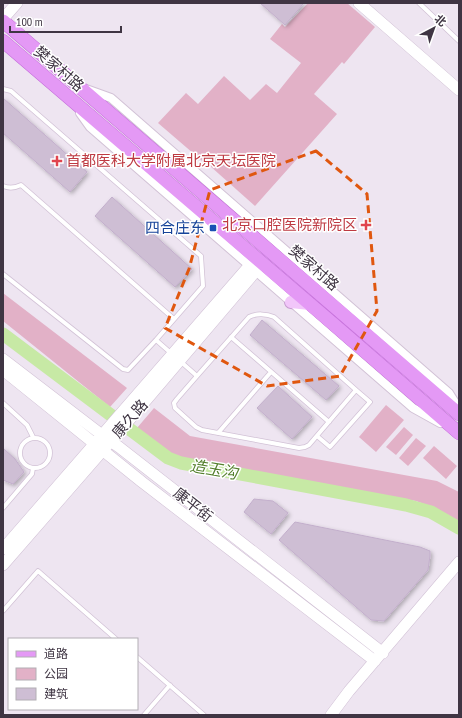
<svg xmlns="http://www.w3.org/2000/svg" width="462" height="718" font-family="'PT Sans Narrow','Noto Sans SC',sans-serif">
  <style>
    .green { fill: #e2b1c7 }
    .lines { fill: none; stroke-linecap: round; stroke-linejoin: round }
    .river { stroke: #c7e9a5; stroke-width: 13 }
    .building { fill: #cebed4; stroke: #c3afcc; filter: url(#shadow) }
    .service-casing { stroke: #d2c2d6; stroke-width: 5.5 }
    .minor-casing { stroke: #d2c2d6; stroke-width: 10 }
    .tertiary-casing { stroke: #d2c2d6; stroke-width: 12 }
    .secondary-casing { stroke: #c79bd0; stroke-width: 14 }
    .primary-casing { stroke: #c36bd9; stroke-width: 14 }
    .service { stroke: #fff; stroke-width: 4 }
    .minor { stroke: #fff; stroke-width: 8 }
    .tertiary { stroke: #fff; stroke-width: 11 }
    .secondary { stroke: #f2c6fa; stroke-width: 12 }
    .primary { stroke: #e499f5; stroke-width: 13 }
    .marked { fill: none; stroke: #e0570f; stroke-width: 3; stroke-dasharray: 8 5; stroke-linejoin: round }
    .health-dot { fill: #e0444e; stroke: #fff; stroke-width: 1.5 }
    .transit-dot { fill: #1a4fb4; stroke: #fff; stroke-width: 1.5 }
    .labels { text-anchor: middle; stroke-width: 3; stroke-linejoin: round; paint-order: stroke }
    .street-label { font-size: 15px; fill: #3f3543; stroke: #fff }
    .health-label { font-size: 15px; fill: #be3a42; stroke: #fff; text-anchor: start }
    .transit-label { font-size: 15px; fill: #164399; stroke: #fff; text-anchor: end }
    .water-label { font-size: 16px; font-style: italic; fill: #55802e; stroke: #fff }
  </style>
  <defs>
    <filter id="shadow"><feDropShadow dx="2" dy="2" stdDeviation="2" flood-color="#0004"/></filter>
  </defs>
  <rect width="100%" height="100%" fill="#eee5f1"/>
  <path class="green" d="M308,3h39l28,24 -31,37 -2,-2 -28,32 23,20 -82,92 -45,-40h-2l-50,-43 28,-30 12,11 26,-28 26,24 16,-16 11,9 24,-30 -31,-24 12,-15 3,3z
    M3,293l124,95 -17,19 -107,-86z
    M386,405l18,15 -28,32 -17,-15z
    M154,408l36,28 247,45 22,11v29l-27,-14 -16,-6 -234,-42 -10,-5 -35,-26z
    M404,427l9,8 -17,20 -10,-8z
    M416,438l10,8 -18,20 -9,-8z
    M434,446l23,20 -11,13 -23,-21z"/>
  <g class="lines">
    <path class="river" d="M3,334l165,124 13,5 225,42 25,7 28,16"/>
  </g>
  <path class="building" d="M260,3h44l-19,22z
    M3,98l84,74 -17,20 -67,-59z
    M112,197l80,72 -17,18 -80,-71z
    M262,320l77,66 -13,14 -76,-65z
    M278,386l34,31 -20,22 -35,-31z
    M3,448l12,11 9,13 -11,12 -10,-4z
    M254,499l19,2 15,12 -17,21 -27,-22z
    M295,522l125,25 10,4v5l-2,14 -44,51 -13,-1 -92,-80z"/>
  <g class="lines">
    <defs>
      <path id="service" d="M419,3l40,38
        M3,89l8,2 190,165 2,30 -47,54 -28,30 -5,-1 -120,-95
        M3,186c7,3 12,2 18,-1l153,134
        M231,337l98,85
        M156,340l16,14
        M180,361l17,15 -20,23 -3,4 1,5 21,19 6,3 97,18 6,-1 4,-2 47,-55 -82,-73c-7,-3 -18,-4 -25,0l-52,59
        M3,403l24,22 6,12
        M218,433l53,-61
        M317,436l13,11 40,-45 -14,-12
        M20 453a15 15 0 1 1 30 0a15 15 0 1 1-30 0Z
        M3,508l29,-34 1,-6
        M3,611l35,-40 78,68
        M137,657l67,58
        M144,715l26,-30"/>
      <path id="minor" d="M86,89l25,9 338,295 10,16
        M80,113l10,14 323,281 27,15"/>
      <path id="tertiary" d="M359,3l100,87
        M3,19l14,-16
        M3,359l99,76 17,12 264,206
        M3,370l139,112 233,179
        M3,549l246,-283
        M3,565l128,-147 125,-147
        M331,715l18,-24 110,-129"/>
      <path id="secondary" d="M291,302l19,2"/>
      <path id="primary" d="M3,21l456,393
        M3,41l329,282 127,110"/>
    </defs>
    <use href="#service" class="service-casing"/>
    <use href="#minor" class="minor-casing"/>
    <use href="#tertiary" class="tertiary-casing"/>
    <use href="#secondary" class="secondary-casing"/>
    <use href="#primary" class="primary-casing"/>
    <use href="#service" class="service"/>
    <use href="#minor" class="minor"/>
    <use href="#tertiary" class="tertiary"/>
    <use href="#secondary" class="secondary"/>
    <use href="#primary" class="primary"/>
  </g>
  <path class="marked" d="M316,151l51,43 10,117 -37,65 -73,10 -102,-58 24,-59 21,-79z"/>
  <g class="health-dot">
    <path d="M55 155h4v4h4v4h-4v4h-4v-4h-4v-4h4z"/>
    <path d="M364 219h4v4h4v4h-4v4h-4v-4h-4v-4h4z"/>
  </g>
  <rect class="transit-dot" x="209" y="224" width="8" height="8" rx="2"/>
  <g class="labels">
    <g class="street-label">
      <text transform="translate(59 69) rotate(41)" y="5">樊家村路</text>
      <text transform="translate(314 268) rotate(41)" y="5">樊家村路</text>
      <text transform="translate(130 419) rotate(-49)" y="5">康久路</text>
      <text transform="translate(193 505) rotate(38)" y="5">康平街</text>
    </g>
    <g class="health-label">
      <text x="66" y="166">首都医科大学附属北京天坛医院</text>
      <text x="357" y="230" text-anchor="end">北京口腔医院新院区</text>
    </g>
    <g class="transit-label">
      <text x="205" y="233">四合庄东</text>
    </g>
    <g class="water-label">
      <text transform="translate(214 469) rotate(10)" y="6">造玉沟</text>
    </g>
  </g>
  <rect width="462" height="718" fill="none" stroke="#3f3543" stroke-width="8"/>
  <rect x="8" y="638" width="130" height="72" fill="#ffffff" stroke="#b2aeb4"/>
  <rect x="16" y="651" width="20" height="6" fill="#e499f5" stroke="#b2aeb4"/>
  <text x="44" y="658" font-size="12" fill="#3f3543">道路</text>
  <rect x="16" y="668" width="20" height="12" fill="#e2b1c7" stroke="#b2aeb4"/>
  <text x="44" y="678" font-size="12" fill="#3f3543">公园</text>
  <rect x="16" y="688" width="20" height="12" fill="#cebed4" stroke="#b2aeb4"/>
  <text x="44" y="698" font-size="12" fill="#3f3543">建筑</text>
  <g transform="translate(434 28) rotate(41)" stroke="#ffffff" stroke-width="3" paint-order="stroke">
  <path d="M0-3L7 15L0 10L-7 15Z" fill="#3f3543"/>
  <text y="-6" font-size="11" font-weight="bold" text-anchor="middle" fill="#3f3543">北</text>
  </g>
  <path d="M10 26v6h111v-6" fill="none" stroke="#3f3543" stroke-width="2"/>
  <text x="16" y="26" font-size="12" fill="#3f3543" stroke="#ffffff" stroke-width="3" paint-order="stroke">100 m</text>
</svg>
